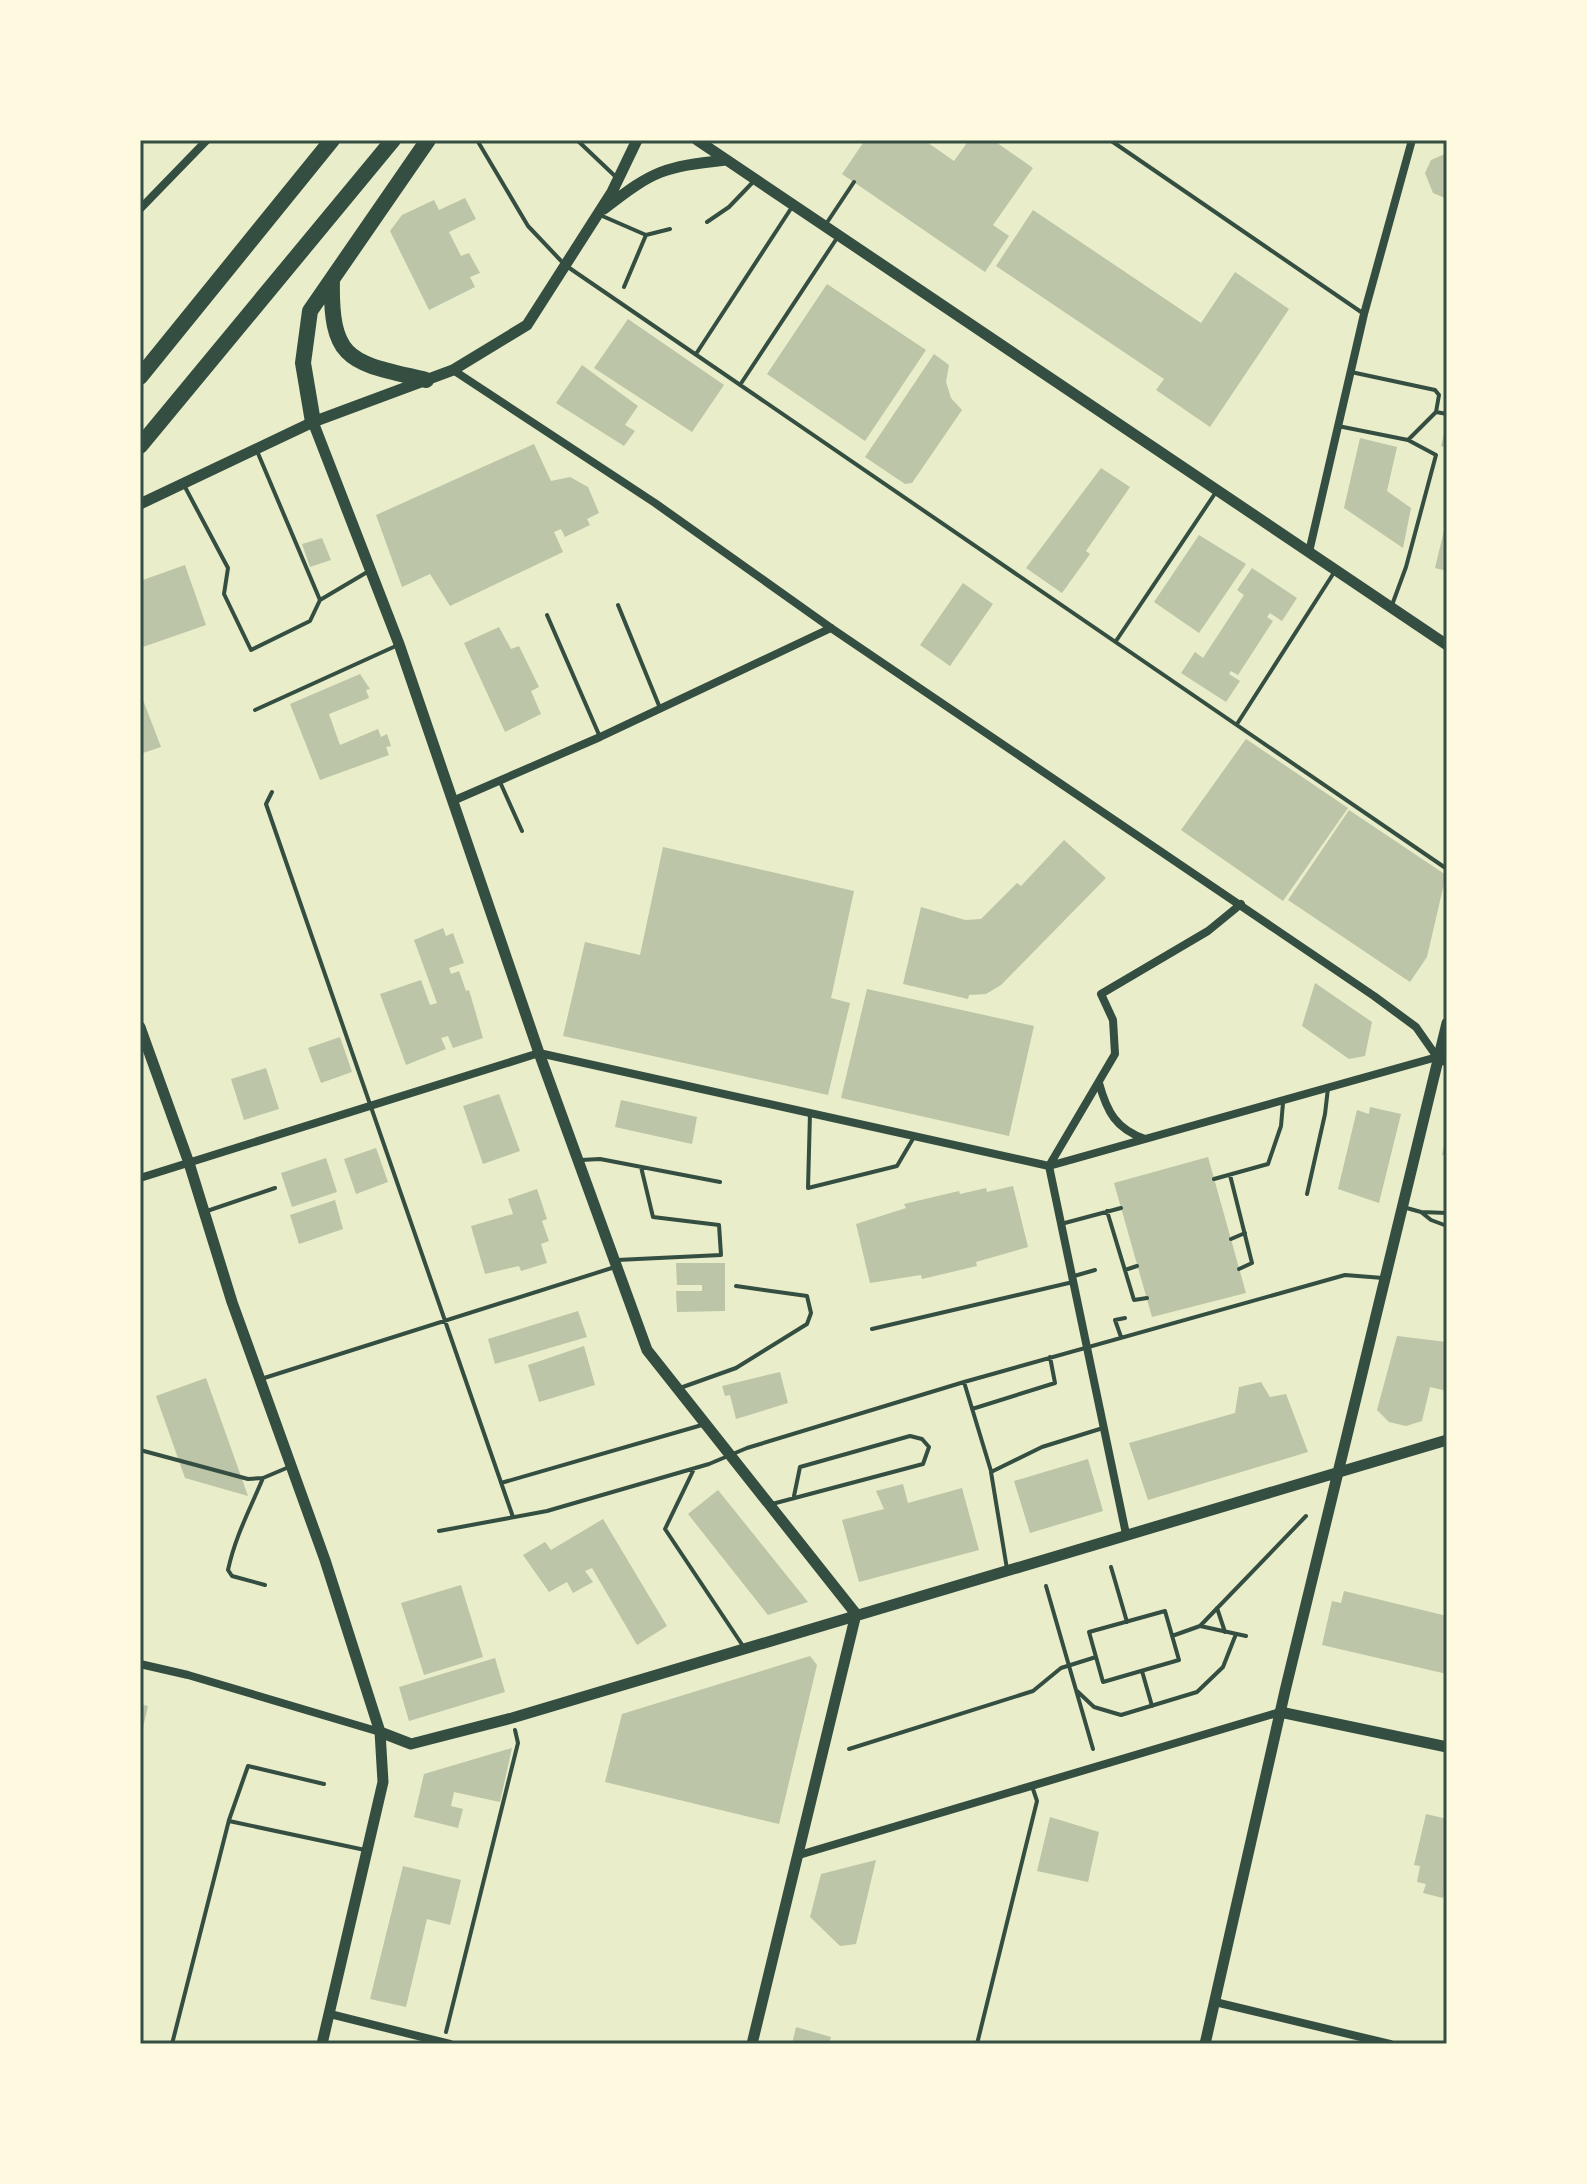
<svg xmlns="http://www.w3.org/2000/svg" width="1587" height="2184" font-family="'IBM Plex Sans',sans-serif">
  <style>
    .building { fill: #bcc5a7 }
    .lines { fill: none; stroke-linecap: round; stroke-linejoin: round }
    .path { stroke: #344e41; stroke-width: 4 }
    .service { stroke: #344e41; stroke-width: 4 }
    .minor { stroke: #344e41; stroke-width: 8 }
    .tertiary { stroke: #344e41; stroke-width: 11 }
    .motorway { stroke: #344e41; stroke-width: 16 }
    .neatline { fill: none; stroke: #344e41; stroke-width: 3 }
  </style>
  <rect width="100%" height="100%" fill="#e9edc9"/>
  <path class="building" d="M865,140h59l30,21 15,-21h24l40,28 -40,57 16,11 -24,36 -143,-98z
    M1447,153v46l-14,-6 -8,-20 6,-13z
    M465,198l11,21 -27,13 12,24 8,-3 11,20 -10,4 5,10 -46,23 -39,-79 12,-16 32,-15 5,10z
    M1033,210l168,113 34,-51 54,37 -79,118 -54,-37 8,-11 -168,-113z
    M827,284l99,66 -61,91 -98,-67z
    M628,319l96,66 -32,47 -98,-64z
    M934,354l15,11 -3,17 5,16 11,12 -50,73 -7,1 -40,-27z
    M582,365l56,41 -13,19 10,6 -11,15 -68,-43z
    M1446,426h1v22l-6,-2z
    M1360,438l37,9 -10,44 24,17 -8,40 -59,-40z
    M534,444l17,37 19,-4 18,10 11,26 -12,6 3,6 -25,12 -4,-8 -7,3 9,20 -113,54 -20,-32 -28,13 -26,-72z
    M1101,468l29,19 -44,64 4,3 -28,39 -36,-25z
    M1446,522h1v49l-12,-3z
    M1199,535l47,29 -47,69 -45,-31z
    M322,538l9,22 -21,7 -8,-23z
    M185,565l21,60 -66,23v-67z
    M1252,568l45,30 -15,23 -12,-8 -3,4 6,4 -35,54 -7,-4 -2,3 11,7 -14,21 -45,-29 14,-21 8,6 41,-63 -7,-5z
    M963,583l30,21 -43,62 -30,-21z
    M499,627l12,22 8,-3 20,41 -8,4 10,23 -36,18 -41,-89z
    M360,674l10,15 -4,1 3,8 -40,16 11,31 38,-16 3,8 6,-3 4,12 -5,1 3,8 -69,25 -30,-76z
    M143,700l18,47 -21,7v-53z
    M1246,739l102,69 -65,93 -102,-71z
    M1349,810l97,65 -19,82 -17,25 -122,-82z
    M1064,840l42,38 -105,107 -15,9 -17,1 -1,4 -65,-15 18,-77 44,13 16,-1 36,-36 4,3z
    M663,847l191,44 -23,107 19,5 -22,92 -265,-59 22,-94 55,13z
    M443,928l3,8 7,-3 11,30 -15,5 2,6 8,-3 7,20 3,-1 14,48 -30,10 -5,-12 -7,2 5,11 -40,16 -26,-71 41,-14 9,25 7,-2 -23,-63z
    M1315,983l57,39 -7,34 -16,3 -47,-33z
    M867,989l167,37 -25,110 -168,-38z
    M340,1037l12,35 -31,11 -13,-35z
    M266,1068l13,41 -35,11 -13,-41z
    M499,1094l21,57 -37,13 -20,-58z
    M621,1100l76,17 -5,27 -77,-17z
    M1370,1107l31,7 -22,89 -41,-14 19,-79 12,4z
    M1446,1136h1v20l-5,-1z
    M376,1148l12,34 -32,12 -12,-35z
    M1208,1157l38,136 -94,24 -38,-134z
    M326,1158l11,34 -45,15 -11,-34z
    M1013,1186l15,61 -52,15 1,4 -55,13 -1,-4 -51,8 -14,-59 50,-16 -2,-4 55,-13 1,3 26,-6 1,4z
    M537,1189l10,30 -5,2 7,20 -8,3 6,19 -26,8 -2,-5 -34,8 -14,-48 42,-12 -5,-15z
    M335,1200l8,29 -44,15 -9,-29z
    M676,1263h49v48l-48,1 -1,-21h26v-6h-25z
    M578,1311l9,26 -92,27 -7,-25z
    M1397,1336l50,6v49l-17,-4 -8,34 -16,5 -17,-4 -12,-12z
    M584,1346l11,39 -56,17 -11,-37z
    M780,1372l8,31 -52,16 -6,-24 -5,1 -3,-10z
    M206,1378l42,118 -63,-18 -29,-82z
    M1261,1382l9,15 16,-3 22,58 -160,48 -19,-57 106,-30 4,-26z
    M1088,1459l15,52 -73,22 -16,-52z
    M903,1484l5,19 54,-15 17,62 -120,32 -17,-62 42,-11 -8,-18z
    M718,1490l90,112 -40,13 -80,-101z
    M603,1519l64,107 -30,19 -45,-77 -7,3 8,11 -20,11 -6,-11 -18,10 -26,-37 22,-13 6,8z
    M461,1585l22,72 -59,18 -23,-72z
    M1344,1591l103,25v58l-125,-29 10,-44 9,2z
    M810,1656l7,9 -38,159 -174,-42 17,-68z
    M495,1658l10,34 -96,29 -10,-34z
    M140,1704l8,2 -7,30 -1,-1z
    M512,1748l-12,54 -46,-10 -3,14 12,3 -5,19 -44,-11 10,-43z
    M1426,1814l21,5v60l-4,19 -20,-5 3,-9 -9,-2 3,-16 -6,-1z
    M1050,1817l49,15 -11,50 -51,-11z
    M876,1860l-20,84 -16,2 -30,-29 11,-43z
    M403,1866l58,14 -11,45 -23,-6 -21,88 -36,-8z
    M796,2027l35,10 -2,7h-37z"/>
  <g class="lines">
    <path class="path" d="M1111,1567l16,55
      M1046,1586l47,163
      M1217,1608l8,24
      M1165,1611l14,49 -76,22 -14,-50z
      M1200,1626l106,-110
      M1172,1636l28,-10 46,10
      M1142,1671l10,35
      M1077,1691l17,16 27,8 76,-23 26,-25 13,-33
      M849,1749l184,-58 28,-23 35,-11
      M446,2032l72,-289 -3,-13"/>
    <path class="service" d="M477,140l51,86 37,39 882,604
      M577,140l39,37
      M1110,140l254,174
      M600,215l46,20 24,-6
      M707,222l22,-15 24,-25
      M826,224l28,-42
      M624,287l22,-52
      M696,354l96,-147
      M1351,372l84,18 4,5 -3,17 -28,28
      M740,385l97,-147
      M1436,412l11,2
      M1338,426l70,14 28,15 -30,112 -14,38
      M257,451l63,149
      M185,487l43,81 -4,26 27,56 59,-29 10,-21 49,-29
      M618,605l42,103
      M547,615l53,122
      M1116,641l100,-149
      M255,710l143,-65
      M1237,724l98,-153
      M500,782l22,49
      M272,792l-6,12 247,713
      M810,1113l-2,75 89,-22 17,-29
      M581,1160l19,-1 120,23
      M1230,1175l22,88 -13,6
      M1214,1179l54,-15 13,-38 2,-23
      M1307,1194l18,-80 3,-26
      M1403,1207l18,5 26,1
      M207,1211l68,-23
      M1107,1211l27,89 13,-2
      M1421,1212l10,8 16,6
      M1061,1224l60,-16
      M1231,1239l14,-6
      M617,1260l104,-5 -2,-30 -66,-8 -12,-50
      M1125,1270l12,-4
      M1074,1276l21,-6
      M872,1329l201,-47
      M1121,1337l-6,-17 10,-2
      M261,1379l354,-112
      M964,1382l27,89
      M680,1388l56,-20 71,-44 4,-11 -4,-17 -71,-10
      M972,1409l83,-26 -5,-26
      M140,1450l108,29 15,-1 26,-11
      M694,1469l-29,60 78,117
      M263,1478c-13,31 -28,59 -35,92l4,6 33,9
      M501,1483l201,-58
      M772,1504l151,-40 6,-17 -7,-8 -12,-3 -110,31 -6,29
      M439,1531l108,-20 162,-47 38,-16 217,-66 381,-107 38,3
      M1007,1569l-16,-97 51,-25 61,-19
      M229,1821l136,29
      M140,1867l1,-4
      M172,2044l57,-224 19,-54 76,18
      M977,2044l60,-243 -5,-15"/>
    <path class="minor" d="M140,209l67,-69
      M453,370l202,133 176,125 543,368 42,31 21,30
      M1309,552l55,-238 48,-174
      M455,800l145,-63 231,-109
      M1099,1083c8,29 17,46 46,56
      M1049,1166l77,368
      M1049,1166l66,-112 -2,-34 -12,-26 107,-63 33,-27
      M140,1178l399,-125 510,113 388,-109 10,6
      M140,1664l48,11 192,57
      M799,1855l481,-143
      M1215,2002l175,42
      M330,2014l120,30"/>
    <path class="tertiary" d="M697,140l750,505
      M604,209c50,-39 59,-42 122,-49
      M313,422l86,222 140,409 108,297 209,264 -104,430
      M140,504l173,-82 140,-52 74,-45 85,-133 25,-52
      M140,1027l49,136 43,139 93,258 55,172 3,50 -61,262
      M1280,1712l167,35
      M380,1732l31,12 101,-26 935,-278
      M1205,2044l80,-353 162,-668"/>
    <path class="motorway" d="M332,279c-2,85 20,83 94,101
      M140,377l192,-237
      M313,422l-10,-59 7,-52 118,-171
      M140,446l253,-306"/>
  </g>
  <rect width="1587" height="2184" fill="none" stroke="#fefae0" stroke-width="284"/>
  <rect x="142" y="142" width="1303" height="1900" class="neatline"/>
</svg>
